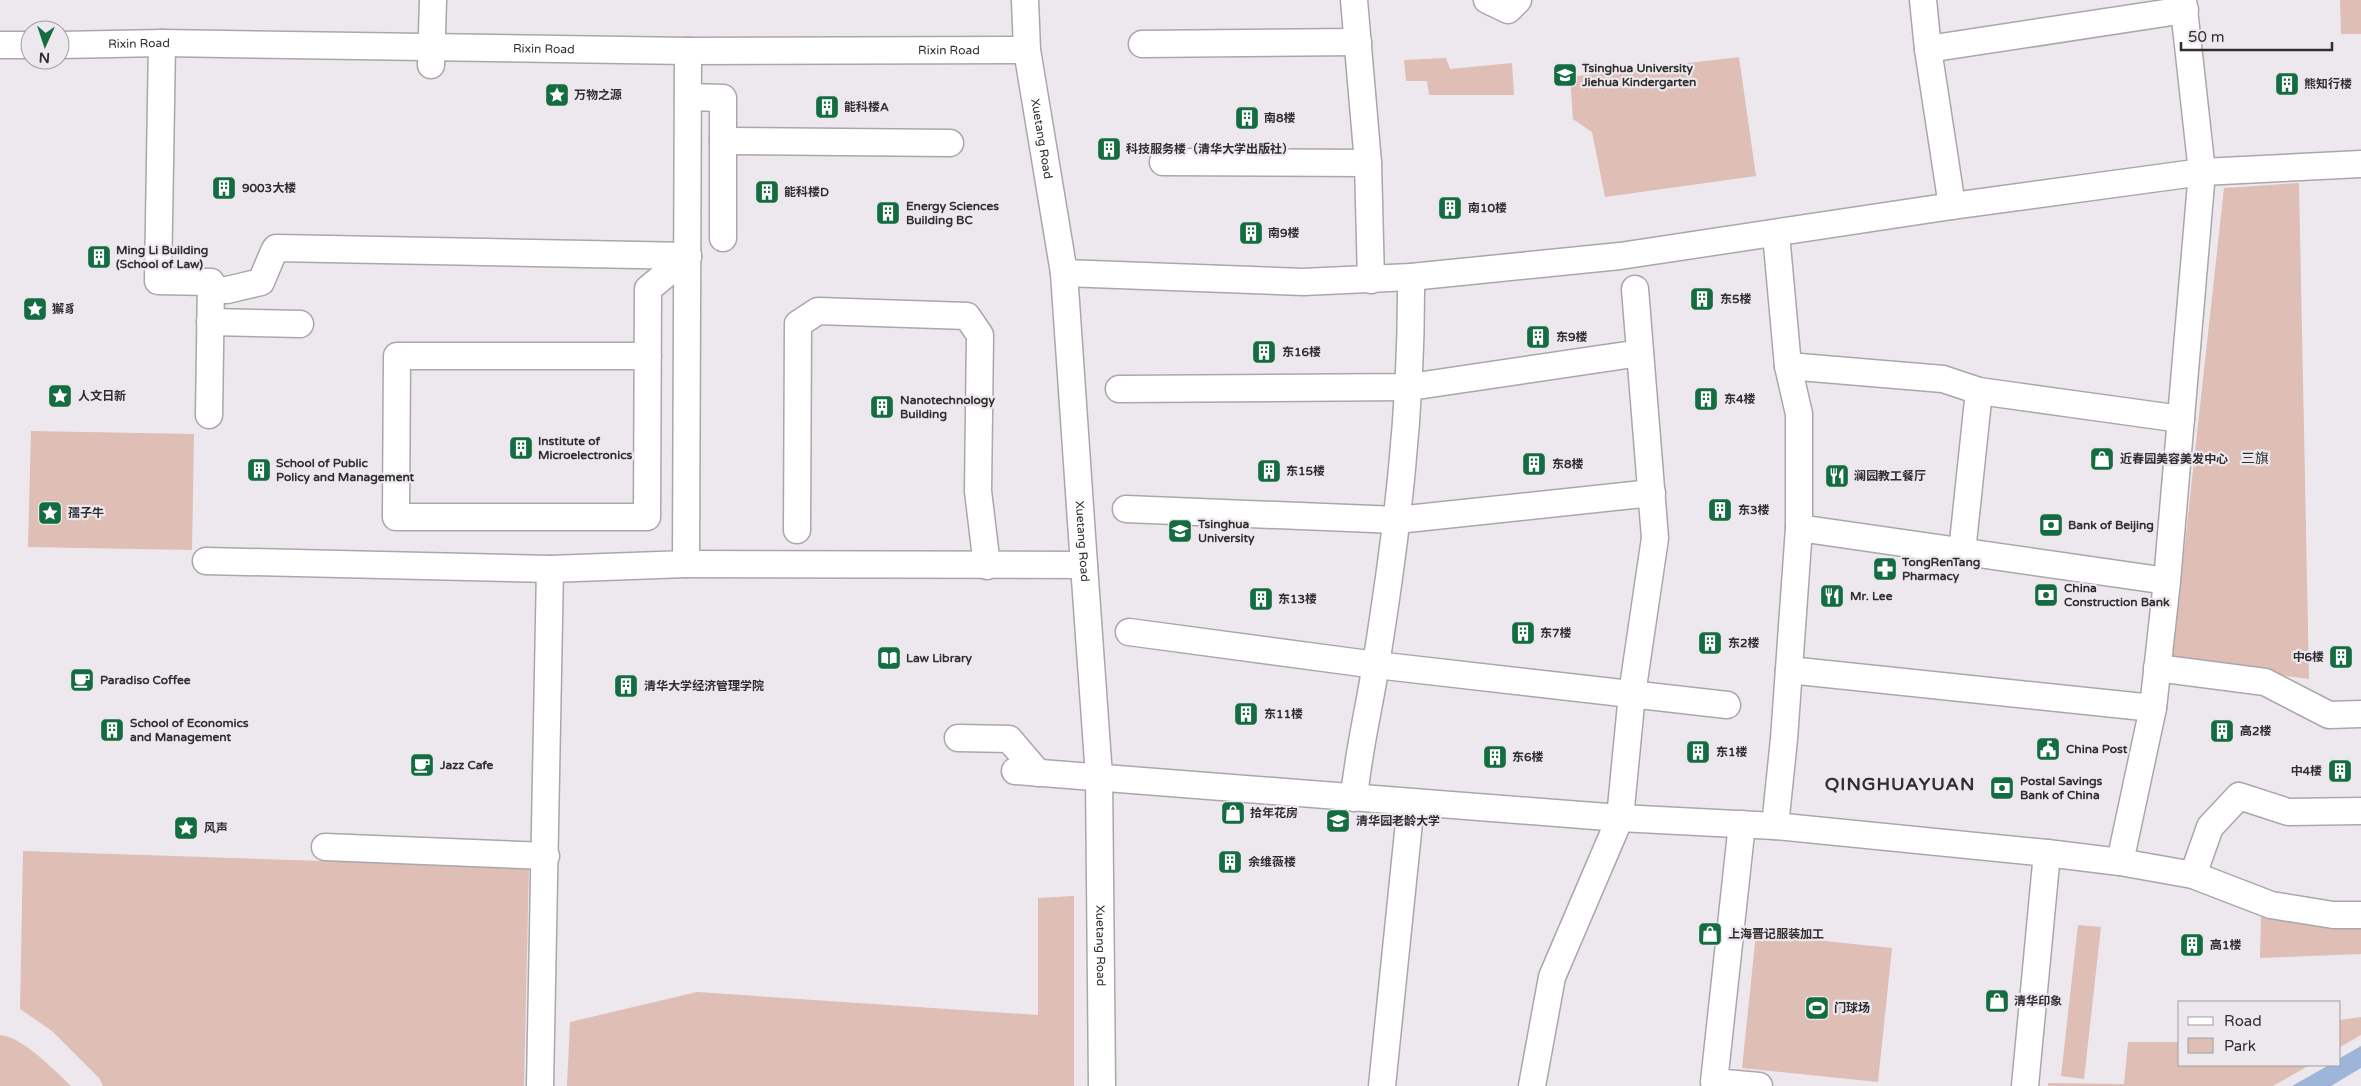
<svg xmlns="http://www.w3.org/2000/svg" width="2361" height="1086" font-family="'Varela Round','Noto Sans SC',sans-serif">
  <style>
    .green { fill: #debeb5 }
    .water { fill: #9eb5da }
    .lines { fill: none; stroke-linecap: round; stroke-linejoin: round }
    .minor-casing { stroke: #aba6ab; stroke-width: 29 }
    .minor { stroke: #fff; stroke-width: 26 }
    .labels { text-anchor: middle; stroke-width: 4.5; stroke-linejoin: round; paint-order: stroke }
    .street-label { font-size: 12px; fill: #302e30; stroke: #ede8ed }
    .poi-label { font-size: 12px; font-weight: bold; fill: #302e30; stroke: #ede8ed; text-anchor: start }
    .neighbourhood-label { font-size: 14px; fill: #302e30; stroke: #ede8ed }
    .district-label { font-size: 18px; font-weight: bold; letter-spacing: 1px; fill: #302e30; stroke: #ede8ed }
  </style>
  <rect width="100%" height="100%" fill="#ede8ed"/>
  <path class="green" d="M2340,0h21v34h-20z
    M1739,57l17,119 -151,21 -13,-65 -19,-13 -3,-42z
    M1446,58l4,11 62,-6 2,32h-85l-2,-14h-21l-2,-21z
    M2299,183l10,496 -137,-18 52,-473z
    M31,431l163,3 -2,116 -164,-3z
    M23,851l506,17 -5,218h-421l-4,-8 -47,-47 -32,-22z
    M1074,896v190h-507l3,-64 127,-30 341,23v-117z
    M2261,914l100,9v31l-101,4z
    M2078,925l23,2 -17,152 -23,-3z
    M1756,934l136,14 -14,134 -136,-14z
    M2361,1017v18l-21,12v-27z
    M0,1035c23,2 54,35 71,51h-71z
    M2128,1042h52v23h130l-37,21h-225v-3l76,1z"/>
  <path class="water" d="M2361,1046v22l-30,18h-39l37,-21h11v-7z"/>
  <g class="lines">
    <defs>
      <g id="minor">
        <path id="s1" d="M1025,0l2,50 37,223 20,292 15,211 3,310"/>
        <path d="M1354,0l14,163 3,117"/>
        <path d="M1487,0l21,10 10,-10"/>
        <path d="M1923,0l5,49 24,157"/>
        <path d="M162,43l-4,238 53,1 -2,133"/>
        <path d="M1142,44l216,-2"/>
        <path d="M0,45h30"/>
        <path id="s2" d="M60,45l102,-2 526,8 339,-1"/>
        <path d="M1928,49l257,-39"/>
        <path d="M431,65l2,-65"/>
        <path d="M688,97l35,1v140"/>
        <path d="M723,141l227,2"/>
        <path d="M1163,162l205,1"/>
        <path d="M276,248l412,8"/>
        <path d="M1064,273l239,9 108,-5 209,-21 332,-50 250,-34 159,-8"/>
        <path d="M211,290h16l34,-8 13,-31"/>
        <path d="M210,322l90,2"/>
        <path d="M648,356h-251l-1,161h251l1,-228 40,-33"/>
        <path d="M1788,366l155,13 36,12 -17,161"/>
        <path d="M1119,389l291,-2 230,-34"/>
        <path d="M1979,391l202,28"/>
        <path d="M1126,509l271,11 255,-27"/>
        <path d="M1799,528l368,53"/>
        <path d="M797,530l1,-206 20,-13 149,5 13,19 -2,156 9,75"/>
        <path d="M206,561l344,8 136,-5 2,-513"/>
        <path d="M686,564l398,1"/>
        <path d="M1129,632l247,33 351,40"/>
        <path d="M2157,668l108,14 64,33 32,-1"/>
        <path d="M1789,670l364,38"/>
        <path d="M958,738l51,1 29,34"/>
        <path d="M1015,771l605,47 155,8 272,27"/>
        <path d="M1354,798c4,-45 15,-89 22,-134 21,-131 36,-254 35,-387"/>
        <path d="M1742,824l-28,258 45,4"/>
        <path d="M1775,826l9,-87 15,-211v-114l-11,-48 -12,-132"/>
        <path d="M325,847l221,9"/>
        <path d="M2120,862l73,13 78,30 62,10h28"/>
        <path d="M2193,875l17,-48 29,-31 49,16 73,-1"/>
        <path d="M540,1086l10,-517"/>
        <path d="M1382,1086l29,-283"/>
        <path d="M1532,1086l20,-109 68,-159 12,-124 23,-156 -20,-249"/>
        <path d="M2025,1086l22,-233 73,9 33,-154 14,-127 35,-409 -19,-172"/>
      </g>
    </defs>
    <use href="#minor" class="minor-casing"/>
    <use href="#minor" class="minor"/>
  </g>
  <defs>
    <symbol id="school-square" viewBox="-11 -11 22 22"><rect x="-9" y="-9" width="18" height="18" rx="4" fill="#136d41" stroke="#ede8ed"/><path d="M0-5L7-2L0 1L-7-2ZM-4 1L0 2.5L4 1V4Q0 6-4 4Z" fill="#fff"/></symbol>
    <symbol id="building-square" viewBox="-11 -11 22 22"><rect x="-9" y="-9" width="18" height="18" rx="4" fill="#136d41" stroke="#ede8ed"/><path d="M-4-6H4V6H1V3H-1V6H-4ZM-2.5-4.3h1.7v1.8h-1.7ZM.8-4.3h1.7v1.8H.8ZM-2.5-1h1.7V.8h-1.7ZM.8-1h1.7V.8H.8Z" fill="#fff"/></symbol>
    <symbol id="sight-square" viewBox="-11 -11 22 22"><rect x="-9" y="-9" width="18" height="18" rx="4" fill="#136d41" stroke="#ede8ed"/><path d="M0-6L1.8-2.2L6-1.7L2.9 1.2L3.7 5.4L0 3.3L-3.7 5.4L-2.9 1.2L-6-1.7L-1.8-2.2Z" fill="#fff"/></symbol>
    <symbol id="shop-square" viewBox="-11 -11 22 22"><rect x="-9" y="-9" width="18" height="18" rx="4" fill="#136d41" stroke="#ede8ed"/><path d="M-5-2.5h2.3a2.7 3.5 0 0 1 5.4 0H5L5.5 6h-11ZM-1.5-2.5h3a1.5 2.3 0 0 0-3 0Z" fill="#fff"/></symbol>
    <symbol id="restaurant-square" viewBox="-11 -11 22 22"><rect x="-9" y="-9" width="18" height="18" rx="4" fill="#136d41" stroke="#ede8ed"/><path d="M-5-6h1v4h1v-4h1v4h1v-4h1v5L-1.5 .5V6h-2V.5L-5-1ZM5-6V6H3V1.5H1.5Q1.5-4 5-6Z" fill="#fff"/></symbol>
    <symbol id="bank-square" viewBox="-11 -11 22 22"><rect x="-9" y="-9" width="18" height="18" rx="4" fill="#136d41" stroke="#ede8ed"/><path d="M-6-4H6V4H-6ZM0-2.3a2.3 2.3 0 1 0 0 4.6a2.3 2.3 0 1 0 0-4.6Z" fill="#fff"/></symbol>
    <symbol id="university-square" viewBox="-11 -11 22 22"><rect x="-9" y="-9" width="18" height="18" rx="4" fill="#136d41" stroke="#ede8ed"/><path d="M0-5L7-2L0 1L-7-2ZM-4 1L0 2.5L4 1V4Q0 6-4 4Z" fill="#fff"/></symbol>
    <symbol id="pharmacy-square" viewBox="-11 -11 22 22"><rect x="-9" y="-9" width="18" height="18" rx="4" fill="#136d41" stroke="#ede8ed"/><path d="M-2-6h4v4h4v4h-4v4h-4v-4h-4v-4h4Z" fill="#fff"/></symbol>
    <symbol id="library-square" viewBox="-11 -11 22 22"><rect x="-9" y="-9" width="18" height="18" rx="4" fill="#136d41" stroke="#ede8ed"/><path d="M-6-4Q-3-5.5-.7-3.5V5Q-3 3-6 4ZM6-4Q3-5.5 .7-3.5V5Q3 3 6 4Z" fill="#fff"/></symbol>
    <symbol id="cafe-square" viewBox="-11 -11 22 22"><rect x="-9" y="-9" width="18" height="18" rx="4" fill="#136d41" stroke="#ede8ed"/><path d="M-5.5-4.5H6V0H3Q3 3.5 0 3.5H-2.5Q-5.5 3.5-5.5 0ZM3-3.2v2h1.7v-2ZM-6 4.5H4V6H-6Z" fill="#fff"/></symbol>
    <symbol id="civic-square" viewBox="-11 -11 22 22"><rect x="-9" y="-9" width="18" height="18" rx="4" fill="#136d41" stroke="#ede8ed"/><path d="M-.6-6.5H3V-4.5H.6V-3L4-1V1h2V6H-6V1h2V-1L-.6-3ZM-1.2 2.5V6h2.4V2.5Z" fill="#fff"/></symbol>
    <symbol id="stadium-square" viewBox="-11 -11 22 22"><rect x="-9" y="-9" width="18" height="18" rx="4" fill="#136d41" stroke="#ede8ed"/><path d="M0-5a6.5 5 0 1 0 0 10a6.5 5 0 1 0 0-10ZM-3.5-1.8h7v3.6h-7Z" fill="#fff"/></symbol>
  </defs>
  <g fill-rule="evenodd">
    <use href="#school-square" x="1551" y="61" width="28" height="28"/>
    <use href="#building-square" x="2273" y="70" width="28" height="28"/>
    <use href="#sight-square" x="543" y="81" width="28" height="28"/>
    <use href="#building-square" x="813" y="93" width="28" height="28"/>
    <use href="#building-square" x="1233" y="104" width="28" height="28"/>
    <use href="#building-square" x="1095" y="135" width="28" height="28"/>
    <use href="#building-square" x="210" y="174" width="28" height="28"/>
    <use href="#building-square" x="753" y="178" width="28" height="28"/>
    <use href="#building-square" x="1436" y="194" width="28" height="28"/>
    <use href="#building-square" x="874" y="199" width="28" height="28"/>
    <use href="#building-square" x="1237" y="219" width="28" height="28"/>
    <use href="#building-square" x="85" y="243" width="28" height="28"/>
    <use href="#building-square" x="1688" y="285" width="28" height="28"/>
    <use href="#sight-square" x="21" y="295" width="28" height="28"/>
    <use href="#building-square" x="1524" y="323" width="28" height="28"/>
    <use href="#building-square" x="1250" y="338" width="28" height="28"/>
    <use href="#sight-square" x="46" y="382" width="28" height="28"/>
    <use href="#building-square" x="1692" y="385" width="28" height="28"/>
    <use href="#building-square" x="868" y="393" width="28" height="28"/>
    <use href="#building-square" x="507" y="434" width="28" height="28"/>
    <use href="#shop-square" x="2088" y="445" width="28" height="28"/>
    <use href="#building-square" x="1520" y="450" width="28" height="28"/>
    <use href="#building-square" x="245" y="456" width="28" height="28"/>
    <use href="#building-square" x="1255" y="457" width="28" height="28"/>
    <use href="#restaurant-square" x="1823" y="462" width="28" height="28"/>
    <use href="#building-square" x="1706" y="496" width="28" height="28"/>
    <use href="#sight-square" x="36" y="499" width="28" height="28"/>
    <use href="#bank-square" x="2037" y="511" width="28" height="28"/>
    <use href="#university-square" x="1166" y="517" width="28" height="28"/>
    <use href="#pharmacy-square" x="1871" y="555" width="28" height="28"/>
    <use href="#bank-square" x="2032" y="581" width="28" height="28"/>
    <use href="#restaurant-square" x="1818" y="582" width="28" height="28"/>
    <use href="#building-square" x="1247" y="585" width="28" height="28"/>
    <use href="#building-square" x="1509" y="619" width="28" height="28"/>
    <use href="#building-square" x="1696" y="629" width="28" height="28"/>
    <use href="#building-square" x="2327" y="643" width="28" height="28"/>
    <use href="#library-square" x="875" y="644" width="28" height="28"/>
    <use href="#cafe-square" x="68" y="666" width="28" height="28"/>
    <use href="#building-square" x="612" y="672" width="28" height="28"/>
    <use href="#building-square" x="1232" y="700" width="28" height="28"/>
    <use href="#building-square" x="98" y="716" width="28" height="28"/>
    <use href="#building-square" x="2208" y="717" width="28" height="28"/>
    <use href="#civic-square" x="2034" y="735" width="28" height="28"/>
    <use href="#building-square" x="1684" y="738" width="28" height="28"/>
    <use href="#building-square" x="1481" y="743" width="28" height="28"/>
    <use href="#cafe-square" x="408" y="751" width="28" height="28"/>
    <use href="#building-square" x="2326" y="757" width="28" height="28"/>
    <use href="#bank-square" x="1988" y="774" width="28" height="28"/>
    <use href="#shop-square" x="1219" y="799" width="28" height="28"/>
    <use href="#university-square" x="1324" y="807" width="28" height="28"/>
    <use href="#sight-square" x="172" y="814" width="28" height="28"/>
    <use href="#building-square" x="1216" y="848" width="28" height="28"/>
    <use href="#shop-square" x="1696" y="920" width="28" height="28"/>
    <use href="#building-square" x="2178" y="931" width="28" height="28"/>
    <use href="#shop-square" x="1983" y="987" width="28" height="28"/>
    <use href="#stadium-square" x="1803" y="994" width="28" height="28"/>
  </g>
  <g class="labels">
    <g class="street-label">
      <text dy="4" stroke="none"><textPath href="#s2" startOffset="79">Rixin Road</textPath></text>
      <text dy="4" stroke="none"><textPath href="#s2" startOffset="484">Rixin Road</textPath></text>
      <text dy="4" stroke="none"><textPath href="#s2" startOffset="889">Rixin Road</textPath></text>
      <text dy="4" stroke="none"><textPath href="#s1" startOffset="140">Xuetang Road</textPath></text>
      <text dy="4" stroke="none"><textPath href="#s1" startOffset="545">Xuetang Road</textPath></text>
      <text dy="4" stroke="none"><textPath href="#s1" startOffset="950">Xuetang Road</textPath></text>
    </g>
    <g class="poi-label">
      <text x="1582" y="72">Tsinghua University<tspan x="1582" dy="14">Jiehua Kindergarten</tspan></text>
      <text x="2304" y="88">熊知行楼</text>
      <text x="574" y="99">万物之源</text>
      <text x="844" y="111">能科楼A</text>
      <text x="1264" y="122">南8楼</text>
      <text x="1126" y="153">科技服务楼（清华大学出版社）</text>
      <text x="242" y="192">9003大楼</text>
      <text x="784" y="196">能科楼D</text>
      <text x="906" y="210">Energy Sciences<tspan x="906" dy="14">Building BC</tspan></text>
      <text x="1468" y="212">南10楼</text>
      <text x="1268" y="237">南9楼</text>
      <text x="116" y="254">Ming Li Building<tspan x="116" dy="14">(School of Law)</tspan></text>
      <text x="1720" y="303">东5楼</text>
      <text x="52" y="313">獬豸</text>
      <text x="1556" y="341">东9楼</text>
      <text x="1282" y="356">东16楼</text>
      <text x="78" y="400">人文日新</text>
      <text x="1724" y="403">东4楼</text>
      <text x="900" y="404">Nanotechnology<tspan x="900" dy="14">Building</tspan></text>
      <text x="538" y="445">Institute of<tspan x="538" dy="14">Microelectronics</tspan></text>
      <text x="2120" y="463">近春园美容美发中心</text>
      <text x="276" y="467">School of Public<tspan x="276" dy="14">Policy and Management</tspan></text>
      <text x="1552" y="468">东8楼</text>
      <text x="1286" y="475">东15楼</text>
      <text x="1854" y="480">澜园教工餐厅</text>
      <text x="1738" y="514">东3楼</text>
      <text x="68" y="517">孺子牛</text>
      <text x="1198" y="528">Tsinghua<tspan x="1198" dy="14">University</tspan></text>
      <text x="2068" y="529">Bank of Beijing</text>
      <text x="1902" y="566">TongRenTang<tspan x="1902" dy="14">Pharmacy</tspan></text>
      <text x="2064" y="592">China<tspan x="2064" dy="14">Construction Bank</tspan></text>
      <text x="1850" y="600">Mr. Lee</text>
      <text x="1278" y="603">东13楼</text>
      <text x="1540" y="637">东7楼</text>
      <text x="1728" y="647">东2楼</text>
      <text x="2324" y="661" text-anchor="end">中6楼</text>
      <text x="906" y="662">Law Library</text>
      <text x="100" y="684">Paradiso Coffee</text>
      <text x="644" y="690">清华大学经济管理学院</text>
      <text x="1264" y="718">东11楼</text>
      <text x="130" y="727">School of Economics<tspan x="130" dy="14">and Management</tspan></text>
      <text x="2240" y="735">高2楼</text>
      <text x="2066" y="753">China Post</text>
      <text x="1716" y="756">东1楼</text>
      <text x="1512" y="761">东6楼</text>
      <text x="440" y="769">Jazz Cafe</text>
      <text x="2322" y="775" text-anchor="end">中4楼</text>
      <text x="2020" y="785">Postal Savings<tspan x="2020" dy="14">Bank of China</tspan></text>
      <text x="1250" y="817">拾年花房</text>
      <text x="1356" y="825">清华园老龄大学</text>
      <text x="204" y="832">风声</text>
      <text x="1248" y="866">余维薇楼</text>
      <text x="1728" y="938">上海晋记服装加工</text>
      <text x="2210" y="949">高1楼</text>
      <text x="2014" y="1005">清华印象</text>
      <text x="1834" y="1012">门球场</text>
    </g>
    <g class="neighbourhood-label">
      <text x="2255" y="463">三旗</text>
    </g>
    <g class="district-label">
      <text x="1900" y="790">QINGHUAYUAN</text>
    </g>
  </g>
  <rect x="2178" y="1001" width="162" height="65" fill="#ede8ed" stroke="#a19ea1"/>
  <rect x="2188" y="1017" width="25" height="8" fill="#ffffff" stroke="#a19ea1"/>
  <text x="2224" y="1026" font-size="15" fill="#302e30">Road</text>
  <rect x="2188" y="1038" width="25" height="15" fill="#debeb5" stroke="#a19ea1"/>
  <text x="2224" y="1051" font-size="15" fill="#302e30">Park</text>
  <g transform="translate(45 45) rotate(183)"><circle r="24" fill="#ede8ed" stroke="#a19ea1"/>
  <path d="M0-4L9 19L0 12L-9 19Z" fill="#136d41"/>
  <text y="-8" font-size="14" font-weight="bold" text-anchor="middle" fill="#302e30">N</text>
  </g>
  <path d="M2181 42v8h151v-8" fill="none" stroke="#302e30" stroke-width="2.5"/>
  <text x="2188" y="42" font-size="15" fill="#302e30" stroke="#ede8ed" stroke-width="4" paint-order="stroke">50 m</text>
</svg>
